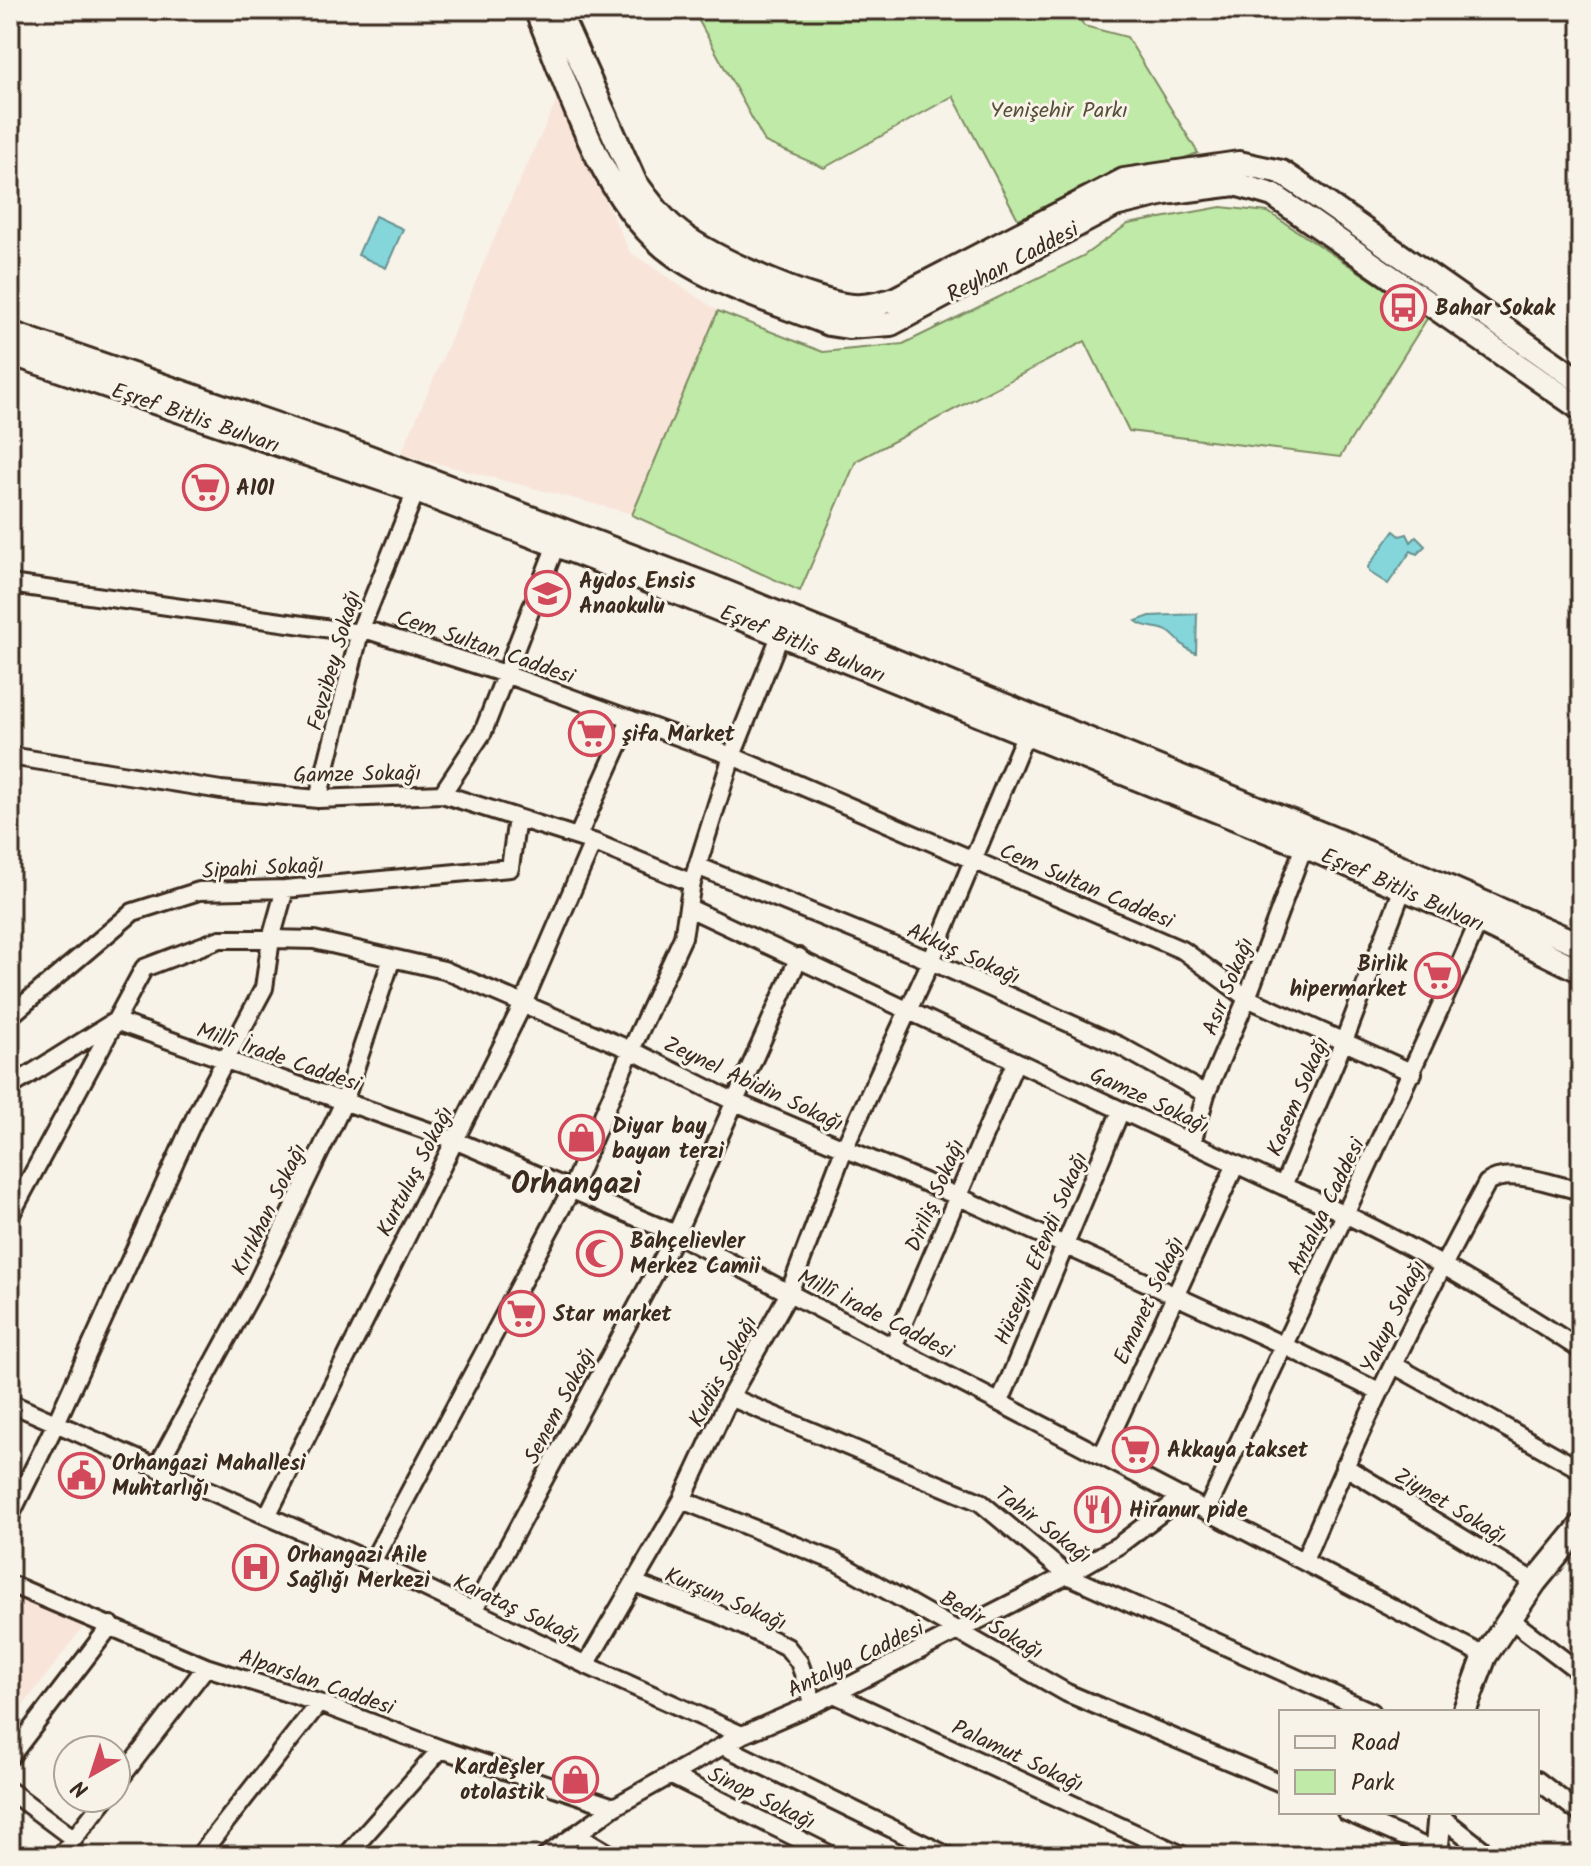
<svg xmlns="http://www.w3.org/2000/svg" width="1591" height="1866" font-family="Kalam,sans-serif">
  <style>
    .built { fill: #f9e4da }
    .green { fill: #c0eaa7; stroke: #7e8a62; stroke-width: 2 }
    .water { fill: #84d6db; stroke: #67918f; stroke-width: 2 }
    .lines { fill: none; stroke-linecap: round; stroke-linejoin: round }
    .minor-casing { stroke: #3b2a1e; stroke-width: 22 }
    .major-casing { stroke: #3b2a1e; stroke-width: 28 }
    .minor { stroke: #f7f3e8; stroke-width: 16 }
    .major { stroke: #f7f3e8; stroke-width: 22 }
    .labels { text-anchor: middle; stroke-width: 6; stroke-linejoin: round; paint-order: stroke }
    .park-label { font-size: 22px; fill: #565039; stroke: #f7f3e8 }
    .street-label { font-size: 22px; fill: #3b2a1e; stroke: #f7f3e8 }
    .poi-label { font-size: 22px; font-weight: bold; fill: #3b2a1e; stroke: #f7f3e8; text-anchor: start }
    .district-label { font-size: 30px; font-weight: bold; fill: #3b2a1e; stroke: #f7f3e8 }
  </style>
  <rect width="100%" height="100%" fill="#f7f3e8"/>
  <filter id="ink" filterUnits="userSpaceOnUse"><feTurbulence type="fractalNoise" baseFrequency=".0125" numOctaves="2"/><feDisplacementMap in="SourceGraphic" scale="16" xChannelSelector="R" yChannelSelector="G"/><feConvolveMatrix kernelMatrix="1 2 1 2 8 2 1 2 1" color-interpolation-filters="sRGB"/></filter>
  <g filter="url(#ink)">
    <path class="built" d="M557,100l73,152 88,59 -85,203 -232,-60 114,-263z
      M10,1596l73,31 -73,96z"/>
    <path class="green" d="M693,10h382l9,16 43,11 71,116 -180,66 -65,-123 -129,72 -59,-26z
      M1221,207l47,5 160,105 -88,140 -211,-26 -44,-90 -229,120 -56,130 -168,-76 86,-204 105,41 80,-8 180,-88 45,-32z"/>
    <path class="water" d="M375,216l28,13 -17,39 -28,-13z
      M1394,531l6,5 7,-2 4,8 5,-5 9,9 -8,8 -6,-3 -23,33 -19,-12 -1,-5z
      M1197,614l-1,39c-13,-4 -17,-14 -27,-21 -11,-7 -22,-2 -33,-11l14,-5z"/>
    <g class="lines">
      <defs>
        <path id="minor" d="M10,584l350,49
          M361,628l144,46 227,82 452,195 63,47 166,75
          M10,756l211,34 97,9 124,-5 151,48 99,41
          M442,794l41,-62 73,-187
          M318,799l43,-171 55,-137
          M578,836l52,-116
          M697,866l234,95 189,85 86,48
          M689,908l594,278c104,44 203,102 298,164
          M10,1016l123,-104 66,-21 86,-2 225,-21 7,-50
          M10,1087l105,-66 339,119 222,94 809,422
          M1192,1143l14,-49 41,-96 57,-152
          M1283,1186l61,-145 59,-153
          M10,1216l134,-248 76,-29h51l43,1 130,30 187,80 102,51 224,95 326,149 96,47
          M893,1347l123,-286
          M1394,1365l187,105
          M730,1397l250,105 87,73 305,137
          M1000,1402l121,-292
          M10,1403l362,159 214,103 156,70
          M1102,1455l134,-291
          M1344,1466l191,116
          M157,1467l97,-178 90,-187 48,-144
          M682,1500l155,62 230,131 214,90
          M1207,1510c91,-197 185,-391 272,-589
          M10,1516l46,-93 141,-310 67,-125 7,-49 14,-50
          M267,1516l256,-512 70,-162
          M1304,1561c54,-129 116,-255 183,-378 22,-17 69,3 94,8
          M372,1562l199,-372 60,-140 52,-113 9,-54 40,-127 52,-130
          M634,1583l84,31 69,33 12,15 15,42
          M10,1584l196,83 113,36 122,46 173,58
          M473,1611l203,-377 123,-277
          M1510,1619l71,54
          M586,1665l96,-165 48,-103 59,-104 55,-144 87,-188 95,-228
          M834,1694l350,162
          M723,1746l225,110
          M10,1757l101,-132
          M672,1776l161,80
          M1537,1780l44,34
          M116,1784l90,-117
          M10,1791l64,48
          M1346,1812l89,39
          M1440,1816l51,40
          M576,1834l37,22
          M60,1856l46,-58
          M199,1856l120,-153
          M346,1856l95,-107
          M546,1856l68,-49 128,-72 72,-31 253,-129 52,-30 63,-48"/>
        <path id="major" d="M536,10c35,81 66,195 141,247 44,30 103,47 152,67l19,3 43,-3 224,-119 50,-12 70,-9 38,11 308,214
          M558,10l77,172c14,19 27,37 45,51 29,24 136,71 173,73 15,1 28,-3 42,-7l229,-119 115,-17 42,9 18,12 282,198
          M10,333l354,122 344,130 668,271 205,89
          M10,353l406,138 195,75 693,280 175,75 102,50
          M1464,1712l21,-56 50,-74 46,-56
          M1436,1856l4,-44"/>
      </defs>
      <use href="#minor" class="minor-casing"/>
      <use href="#major" class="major-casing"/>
      <use href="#minor" class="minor"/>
      <use href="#major" class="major"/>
    </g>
  </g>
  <defs>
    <symbol id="bus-ring" viewBox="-11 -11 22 22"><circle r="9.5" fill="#f7f3e8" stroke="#d1495b" stroke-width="1.5"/><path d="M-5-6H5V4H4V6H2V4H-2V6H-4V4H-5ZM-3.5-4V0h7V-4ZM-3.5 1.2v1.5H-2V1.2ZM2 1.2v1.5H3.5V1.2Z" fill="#d1495b"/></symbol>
    <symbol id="supermarket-ring" viewBox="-11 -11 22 22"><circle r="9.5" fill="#f7f3e8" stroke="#d1495b" stroke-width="1.5"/><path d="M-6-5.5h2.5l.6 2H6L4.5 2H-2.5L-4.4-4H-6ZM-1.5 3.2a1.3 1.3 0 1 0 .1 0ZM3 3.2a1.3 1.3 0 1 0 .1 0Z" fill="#d1495b"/></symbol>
    <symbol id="school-ring" viewBox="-11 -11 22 22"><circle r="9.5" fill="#f7f3e8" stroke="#d1495b" stroke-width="1.5"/><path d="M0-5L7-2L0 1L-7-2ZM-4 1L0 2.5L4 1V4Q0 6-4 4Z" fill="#d1495b"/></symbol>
    <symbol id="shop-ring" viewBox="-11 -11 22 22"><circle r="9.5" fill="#f7f3e8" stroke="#d1495b" stroke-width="1.5"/><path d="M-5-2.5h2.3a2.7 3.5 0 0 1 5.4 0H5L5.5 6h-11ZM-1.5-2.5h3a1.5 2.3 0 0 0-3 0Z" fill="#d1495b"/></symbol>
    <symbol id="mosque-ring" viewBox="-11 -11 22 22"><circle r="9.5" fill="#f7f3e8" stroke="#d1495b" stroke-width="1.5"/><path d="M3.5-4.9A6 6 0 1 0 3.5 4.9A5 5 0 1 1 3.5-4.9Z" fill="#d1495b"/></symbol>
    <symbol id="civic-ring" viewBox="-11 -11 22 22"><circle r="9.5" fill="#f7f3e8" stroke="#d1495b" stroke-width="1.5"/><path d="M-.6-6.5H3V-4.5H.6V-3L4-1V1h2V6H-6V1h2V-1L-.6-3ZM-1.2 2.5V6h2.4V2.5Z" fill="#d1495b"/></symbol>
    <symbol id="restaurant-ring" viewBox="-11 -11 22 22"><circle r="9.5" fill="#f7f3e8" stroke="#d1495b" stroke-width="1.5"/><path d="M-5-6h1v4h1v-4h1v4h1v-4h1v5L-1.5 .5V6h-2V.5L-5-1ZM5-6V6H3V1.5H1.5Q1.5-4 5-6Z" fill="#d1495b"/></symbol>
    <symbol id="hospital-ring" viewBox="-11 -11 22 22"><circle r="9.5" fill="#f7f3e8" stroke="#d1495b" stroke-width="1.5"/><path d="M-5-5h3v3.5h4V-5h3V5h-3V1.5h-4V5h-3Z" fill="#d1495b"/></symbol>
  </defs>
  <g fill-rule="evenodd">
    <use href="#bus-ring" x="1378" y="282" width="51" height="51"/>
    <use href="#supermarket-ring" x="180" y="462" width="51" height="51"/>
    <use href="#school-ring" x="522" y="568" width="51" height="51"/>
    <use href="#supermarket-ring" x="566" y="708" width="51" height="51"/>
    <use href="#supermarket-ring" x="1412" y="950" width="51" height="51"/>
    <use href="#shop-ring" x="556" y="1112" width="51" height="51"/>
    <use href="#mosque-ring" x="574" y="1228" width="51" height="51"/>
    <use href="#supermarket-ring" x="496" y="1288" width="51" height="51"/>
    <use href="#supermarket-ring" x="1110" y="1424" width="51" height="51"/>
    <use href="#civic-ring" x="56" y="1450" width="51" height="51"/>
    <use href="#restaurant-ring" x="1072" y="1484" width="51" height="51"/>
    <use href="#hospital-ring" x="230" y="1542" width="51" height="51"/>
    <use href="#shop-ring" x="550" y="1754" width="51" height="51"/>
  </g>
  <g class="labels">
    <g class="park-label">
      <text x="1059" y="117">Yenişehir Parkı</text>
    </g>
    <g class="street-label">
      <text transform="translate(1012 261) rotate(-28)" y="8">Reyhan Caddesi</text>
      <text transform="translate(196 417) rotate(19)" y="8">Eşref Bitlis Bulvarı</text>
      <text transform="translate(803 643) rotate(22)" y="8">Eşref Bitlis Bulvarı</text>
      <text transform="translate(486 646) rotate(19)" y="8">Cem Sultan Caddesi</text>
      <text transform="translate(333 660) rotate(-74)" y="8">Fevzibey Sokağı</text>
      <text transform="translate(357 773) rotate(-1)" y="8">Gamze Sokağı</text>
      <text transform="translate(263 867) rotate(-3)" y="8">Sipahi Sokağı</text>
      <text transform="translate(1087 885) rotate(23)" y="8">Cem Sultan Caddesi</text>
      <text transform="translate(1403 889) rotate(24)" y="8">Eşref Bitlis Bulvarı</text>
      <text transform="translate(964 953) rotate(24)" y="8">Akkuş Sokağı</text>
      <text transform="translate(1227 986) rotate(-68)" y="8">Asır Sokağı</text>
      <text transform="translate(279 1056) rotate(19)" y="8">Millî İrade Caddesi</text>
      <text transform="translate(754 1083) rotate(25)" y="8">Zeynel Abidin Sokağı</text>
      <text transform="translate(1297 1096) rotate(-67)" y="8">Kasem Sokağı</text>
      <text transform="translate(1150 1099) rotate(25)" y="8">Gamze Sokağı</text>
      <text transform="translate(414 1171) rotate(-63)" y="8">Kurtuluş Sokağı</text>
      <text transform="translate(934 1195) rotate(-67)" y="8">Diriliş Sokağı</text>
      <text transform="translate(1325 1206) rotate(-64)" y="8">Antalya Caddesi</text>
      <text transform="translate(268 1209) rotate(-64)" y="8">Kırıkhan Sokağı</text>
      <text transform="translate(1040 1248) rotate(-67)" y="8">Hüseyin Efendi Sokağı</text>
      <text transform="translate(1148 1300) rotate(-65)" y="8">Emanet Sokağı</text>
      <text transform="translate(876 1313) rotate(27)" y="8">Millî İrade Caddesi</text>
      <text transform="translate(1392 1316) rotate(-64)" y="8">Yakup Sokağı</text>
      <text transform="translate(722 1371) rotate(-62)" y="8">Kudüs Sokağı</text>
      <text transform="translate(559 1405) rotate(-62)" y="8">Senem Sokağı</text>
      <text transform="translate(1451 1505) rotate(31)" y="8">Ziynet Sokağı</text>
      <text transform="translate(1044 1524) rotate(37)" y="8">Tahir Sokağı</text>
      <text transform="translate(726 1598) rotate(23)" y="8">Kurşun Sokağı</text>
      <text transform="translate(517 1608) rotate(25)" y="8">Karataş Sokağı</text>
      <text transform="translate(992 1624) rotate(30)" y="8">Bedir Sokağı</text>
      <text transform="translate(855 1658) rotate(-26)" y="8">Antalya Caddesi</text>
      <text transform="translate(317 1681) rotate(19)" y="8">Alparslan Caddesi</text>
      <text transform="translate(1018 1755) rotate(25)" y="8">Palamut Sokağı</text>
      <text transform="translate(762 1797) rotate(26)" y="8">Sinop Sokağı</text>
    </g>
    <g class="poi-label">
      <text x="1435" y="315">Bahar Sokak</text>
      <text x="236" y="495">A101</text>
      <text x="579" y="588">Aydos Ensis<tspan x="579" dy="25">Anaokulu</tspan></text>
      <text x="622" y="741">şifa Market</text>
      <text x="1407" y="971" text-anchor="end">Birlik<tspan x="1407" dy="25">hipermarket</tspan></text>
      <text x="612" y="1133">Diyar bay<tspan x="612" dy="25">bayan terzi</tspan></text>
      <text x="630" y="1248">Bahçelievler<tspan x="630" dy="25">Merkez Camii</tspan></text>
      <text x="553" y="1321">Star market</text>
      <text x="1167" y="1457">Akkaya takset</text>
      <text x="112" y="1470">Orhangazi Mahallesi<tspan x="112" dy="25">Muhtarlığı</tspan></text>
      <text x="1129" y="1517">Hiranur pide</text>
      <text x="287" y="1562">Orhangazi Aile<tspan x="287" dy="25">Sağlığı Merkezi</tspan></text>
      <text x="544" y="1774" text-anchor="end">Kardeşler<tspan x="544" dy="25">otolastik</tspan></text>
    </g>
    <g class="district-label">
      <text x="576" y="1193">Orhangazi</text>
    </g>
  </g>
  <rect width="1591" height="1866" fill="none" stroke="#f7f3e8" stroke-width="40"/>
  <rect x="20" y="20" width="1551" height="1826" fill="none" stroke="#3b2a1e" stroke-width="3" filter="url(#ink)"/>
  <rect x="1279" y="1710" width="260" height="104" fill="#f7f3e8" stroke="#aca397" stroke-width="2"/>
  <rect x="1295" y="1736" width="40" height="12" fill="#f7f3e8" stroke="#aca397" stroke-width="2"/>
  <text x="1351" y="1750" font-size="24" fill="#3b2a1e">Road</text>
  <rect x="1295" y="1770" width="40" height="24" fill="#c0eaa7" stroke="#aca397" stroke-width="2"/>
  <text x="1351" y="1790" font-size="24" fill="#3b2a1e">Park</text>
  <g transform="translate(92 1774) rotate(219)"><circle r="38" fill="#f7f3e8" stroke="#aca397" stroke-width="2"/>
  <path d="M0-6L14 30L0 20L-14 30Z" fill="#d1495b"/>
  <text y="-12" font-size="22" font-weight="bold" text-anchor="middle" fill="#3b2a1e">N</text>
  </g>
</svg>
